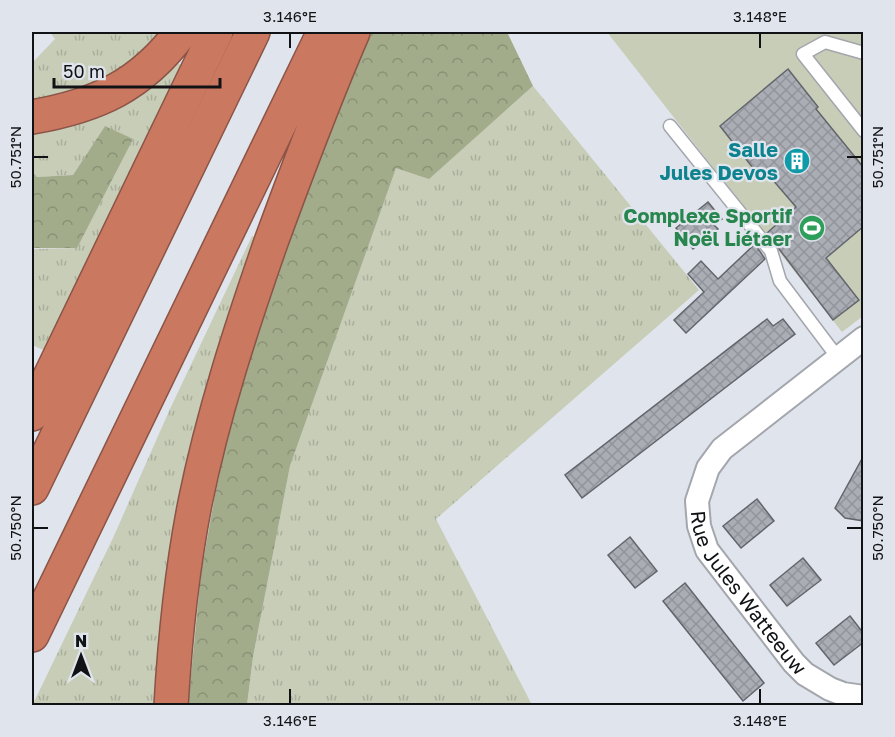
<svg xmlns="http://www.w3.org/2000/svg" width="895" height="737" font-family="'Golos Text',sans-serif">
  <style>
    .grass { fill: url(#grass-tufts) }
    .forest { fill: url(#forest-crowns) }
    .pitch { fill: #c7cdb7 }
    .building { fill: url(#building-cross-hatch); stroke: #62656c; stroke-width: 1.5 }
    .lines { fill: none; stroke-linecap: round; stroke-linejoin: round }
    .service-casing { stroke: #a3a6ad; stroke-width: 15 }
    .minor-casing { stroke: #a3a6ad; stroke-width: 26 }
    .motorway-casing { stroke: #8a5446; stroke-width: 36 }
    .service { stroke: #fff; stroke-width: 12 }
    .minor { stroke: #fff; stroke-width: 22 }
    .motorway { stroke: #cb7861; stroke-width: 33 }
    .ticks { fill: none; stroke: #111215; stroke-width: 2 }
    .labels { text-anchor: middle; stroke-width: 4.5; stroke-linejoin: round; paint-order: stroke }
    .culture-label { font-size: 20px; font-weight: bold; fill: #0d838f; stroke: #e0e4ec; text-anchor: end }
    .leisure-label { font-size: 20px; font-weight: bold; fill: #27864d; stroke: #e0e4ec; text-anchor: end }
    .street-label { font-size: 20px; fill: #111215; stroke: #e0e4ec }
    .neatline { fill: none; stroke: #111215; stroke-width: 2 }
    .ticks-label { font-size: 15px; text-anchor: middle; fill: #111215 }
  </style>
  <defs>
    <pattern id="grass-tufts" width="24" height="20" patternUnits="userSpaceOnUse" patternTransform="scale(1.5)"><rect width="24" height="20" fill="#c7cdb7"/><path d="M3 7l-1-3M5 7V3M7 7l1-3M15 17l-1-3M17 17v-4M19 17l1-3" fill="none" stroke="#aaaf9c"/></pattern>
    <pattern id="forest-crowns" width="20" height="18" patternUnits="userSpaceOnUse" patternTransform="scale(1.5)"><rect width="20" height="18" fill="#a2ab8a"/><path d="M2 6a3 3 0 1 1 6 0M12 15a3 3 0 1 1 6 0" fill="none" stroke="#8a9276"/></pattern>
    <pattern id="building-cross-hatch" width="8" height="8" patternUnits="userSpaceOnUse" patternTransform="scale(1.5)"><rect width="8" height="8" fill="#aaadb4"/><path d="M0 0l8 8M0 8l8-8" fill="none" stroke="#91949a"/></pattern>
  </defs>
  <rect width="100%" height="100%" fill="#e0e4ec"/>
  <path class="grass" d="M50,32h115c-43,41 -73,61 -133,70v-39l23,-24z
    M174,60l9,7 -137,284 -14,-6v-96l45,-1 28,-122 -32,49 -36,2 -5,-6v-43z
    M533,86l166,204 -263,229 96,186 -285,1 6,-49 37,-191 106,-299 33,11z
    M252,236l5,2 -101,467 -124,1 81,-168 57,-129z"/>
  <path class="forest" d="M368,32h139l26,54 -104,93 -33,-11 -106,298 -37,191 -6,48 -59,1 13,-133 14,-78 16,-75 38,-130z
    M105,126l28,13 -56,109h-45v-77l5,6 36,-2z"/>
  <path class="pitch" d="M607,32h256v284l-21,16z"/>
  <path class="building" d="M788,69l30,38 -2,2 48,59v58l-38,32 33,42 -26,20 -66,-87 29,-26 -30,-35 -6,5 -40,-51z
    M708,202l14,17 -8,6 4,4 -25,20 -17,-21z
    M755,244l10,15 -79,74 -12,-13 30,-28 -16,-18 13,-13 17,18z
    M767,319l6,7 10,-7 12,15 -213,164 -17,-23z
    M864,455v66l-19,-3 -10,-10z
    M757,499l17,22 -33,27 -18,-22z
    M630,537l27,34 -22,17 -27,-33z
    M803,558l18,22 -34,26 -17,-21z
    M685,583l79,100 -21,18 -80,-100z
    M850,616l14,18v8l-30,23 -18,-22z"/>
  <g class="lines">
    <defs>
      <path id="service" d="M864,53l-39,-11 -22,12 61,77
        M670,126l101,125 9,30 58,77"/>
      <g id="minor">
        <path id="s1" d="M864,338l-142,111 -14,19 -11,33 2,25 8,24 87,113 11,11 25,15 13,5 21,3"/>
      </g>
      <path id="motorway" d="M32,117c64,-11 109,-31 149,-85
        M32,414l184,-382
        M32,488l221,-456
        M32,635l292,-603
        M171,706c4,-68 11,-137 24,-203 18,-89 46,-175 76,-261 26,-71 52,-141 82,-210"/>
    </defs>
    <use href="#service" class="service-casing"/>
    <use href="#minor" class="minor-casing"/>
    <use href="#motorway" class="motorway-casing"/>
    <use href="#service" class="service"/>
    <use href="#minor" class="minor"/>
    <use href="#motorway" class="motorway"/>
  </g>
  <path class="ticks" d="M290,33v15M760,33v15M33,157h15M847,157h15M33,528h15M847,528h15M290,689v15M760,689v15"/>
  <defs>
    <symbol id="building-disc" viewBox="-11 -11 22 22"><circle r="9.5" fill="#0f9aa8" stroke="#e0e4ec"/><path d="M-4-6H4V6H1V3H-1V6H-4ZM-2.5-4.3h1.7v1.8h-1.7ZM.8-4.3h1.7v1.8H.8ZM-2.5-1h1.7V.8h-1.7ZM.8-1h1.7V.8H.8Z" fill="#fff"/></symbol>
    <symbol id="stadium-disc" viewBox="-11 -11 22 22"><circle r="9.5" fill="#2e9e5b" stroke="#e0e4ec"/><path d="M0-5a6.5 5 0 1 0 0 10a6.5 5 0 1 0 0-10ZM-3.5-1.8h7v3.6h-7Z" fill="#fff"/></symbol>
  </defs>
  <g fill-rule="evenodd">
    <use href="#building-disc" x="782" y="146" width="30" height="30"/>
    <use href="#stadium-disc" x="797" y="213" width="30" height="30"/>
  </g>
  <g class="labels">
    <g class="culture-label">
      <text x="778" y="157">Salle<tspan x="778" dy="23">Jules Devos</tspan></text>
    </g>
    <g class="leisure-label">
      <text x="792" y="223">Complexe Sportif<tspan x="792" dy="23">Noël Liétaer</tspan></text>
    </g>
    <g class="street-label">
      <text dy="7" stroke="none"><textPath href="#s1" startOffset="346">Rue Jules Watteeuw</textPath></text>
    </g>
  </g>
  <rect width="895" height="737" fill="none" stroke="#e0e4ec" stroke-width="66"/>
  <g transform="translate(81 656)" stroke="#e0e4ec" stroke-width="4.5" paint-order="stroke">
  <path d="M0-4.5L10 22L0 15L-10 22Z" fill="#111215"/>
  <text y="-9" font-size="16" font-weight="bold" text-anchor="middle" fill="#111215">N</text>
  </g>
  <path d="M54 78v9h166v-9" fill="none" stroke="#111215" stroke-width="3"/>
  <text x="63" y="78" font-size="18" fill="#111215" stroke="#e0e4ec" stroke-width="4.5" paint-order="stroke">50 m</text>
  <rect x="33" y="33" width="829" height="671" class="neatline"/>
  <g class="ticks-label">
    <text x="290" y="22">3.146°E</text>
    <text x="760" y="22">3.148°E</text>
    <text transform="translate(16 157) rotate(-90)" y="5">50.751°N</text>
    <text transform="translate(878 157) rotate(-90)" y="5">50.751°N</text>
    <text transform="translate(16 528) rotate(-90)" y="5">50.750°N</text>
    <text transform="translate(878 528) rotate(-90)" y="5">50.750°N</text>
    <text x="290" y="726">3.146°E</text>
    <text x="760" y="726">3.148°E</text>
  </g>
</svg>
